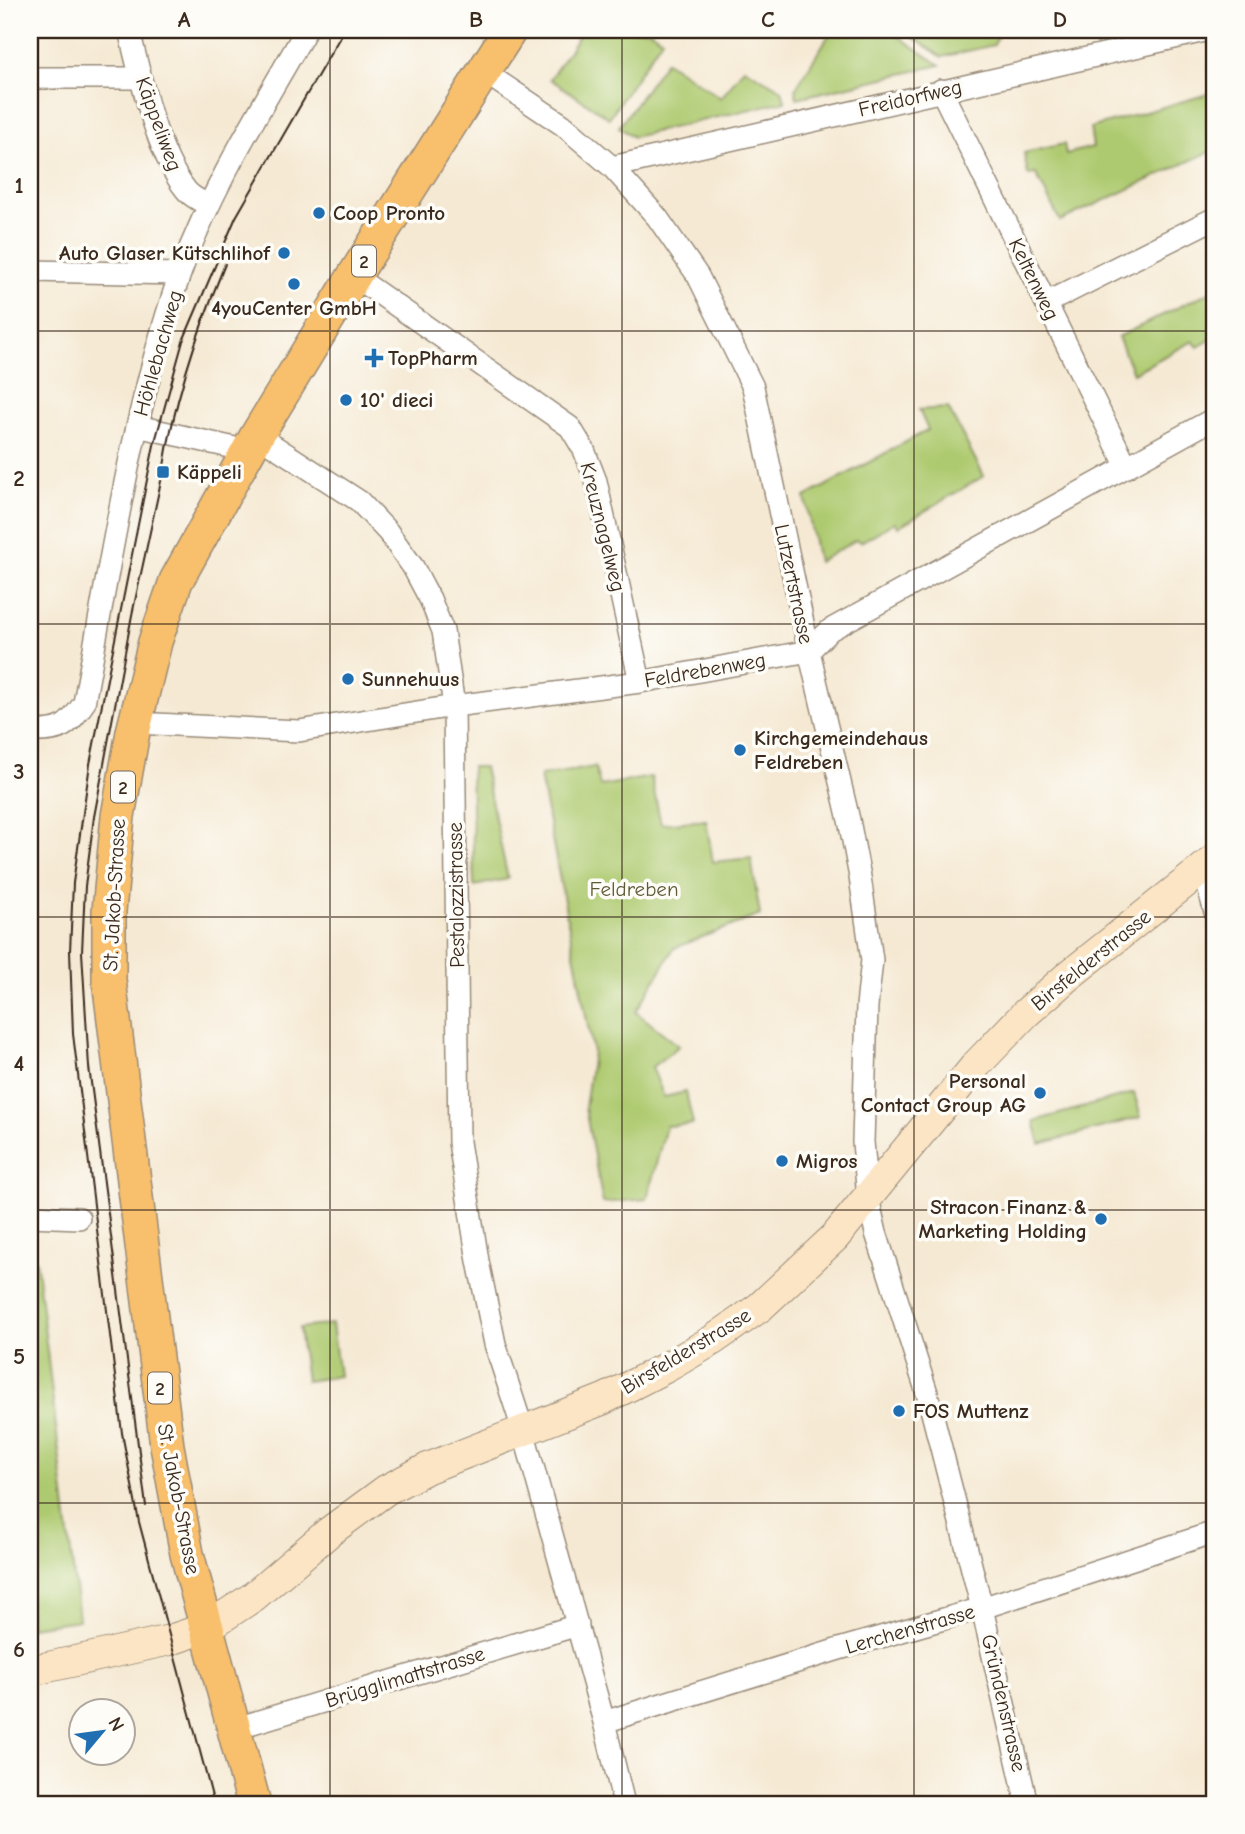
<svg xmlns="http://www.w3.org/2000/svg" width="1245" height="1834" font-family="'Comic Neue',sans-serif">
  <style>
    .green { fill: #aeca70; stroke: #747a47; stroke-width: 2 }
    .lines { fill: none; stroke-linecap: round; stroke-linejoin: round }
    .street-casing { stroke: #988a78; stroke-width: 24 }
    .secondary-casing { stroke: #988a78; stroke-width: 32 }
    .primary-casing { stroke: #988a78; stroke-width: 36 }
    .street { stroke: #fff; stroke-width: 21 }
    .secondary { stroke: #fce5c4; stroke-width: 30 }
    .primary { stroke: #f8bf6c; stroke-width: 33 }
    .tram { stroke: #3b2a1e; stroke-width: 2 }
    .grid { fill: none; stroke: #3b2a1e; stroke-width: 2; stroke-opacity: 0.55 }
    .poi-dot { fill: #1f6fb2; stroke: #fdfcf7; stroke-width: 2.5 }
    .labels { text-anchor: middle; stroke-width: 7; stroke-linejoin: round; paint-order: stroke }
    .shield { fill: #fdfcf7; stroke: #75695f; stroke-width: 2 }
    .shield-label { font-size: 19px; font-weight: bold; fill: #3b2a1e }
    .street-label { font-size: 21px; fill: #3b2a1e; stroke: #fdfcf7 }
    .poi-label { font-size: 21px; font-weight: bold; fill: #3b2a1e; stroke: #fdfcf7; text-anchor: start }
    .park-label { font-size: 21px; fill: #5e5a37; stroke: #fdfcf7 }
    .neatline { fill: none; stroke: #3b2a1e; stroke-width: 2.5 }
    .grid-label { font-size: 23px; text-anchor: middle; font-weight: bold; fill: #3b2a1e }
  </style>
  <rect width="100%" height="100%" fill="#fdfcf7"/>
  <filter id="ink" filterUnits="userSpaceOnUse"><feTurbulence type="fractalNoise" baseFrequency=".0143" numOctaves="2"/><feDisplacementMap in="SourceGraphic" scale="14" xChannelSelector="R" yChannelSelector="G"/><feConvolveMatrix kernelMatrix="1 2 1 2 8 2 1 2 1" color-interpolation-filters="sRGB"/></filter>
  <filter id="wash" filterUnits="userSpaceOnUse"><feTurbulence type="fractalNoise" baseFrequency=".00686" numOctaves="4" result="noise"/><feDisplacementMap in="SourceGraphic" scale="28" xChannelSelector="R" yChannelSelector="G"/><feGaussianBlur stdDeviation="1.57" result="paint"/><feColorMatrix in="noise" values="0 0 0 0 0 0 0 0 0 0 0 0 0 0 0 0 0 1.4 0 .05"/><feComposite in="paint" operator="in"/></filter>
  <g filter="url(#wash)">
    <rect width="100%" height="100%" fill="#f5e9d3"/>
    <path class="green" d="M583,30h66l13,9 -53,79 -59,-39z
      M831,30h58l51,35 -143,33 -2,-9 36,-57z
      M902,30h98l-6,15 -52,12z
      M666,61l55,37 23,-30 38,22 3,11 -152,36 -14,-10z
      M1215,92v67l-4,-8 -151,70 -24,-47 -8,1 -4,-22 40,-9 2,10 27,-7 -3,-19z
      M1215,289v48l-17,10 -5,-6 -60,32 -15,-36z
      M948,408l36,68 -86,51 -3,-5 -34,20 -5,-2 -38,22 -13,-65 123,-67 -9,-20z
      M471,767h13l24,112 -34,7z
      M595,767l5,19 51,-9 10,47 45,-4 7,42 38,-4 9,57 -86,33 -38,64 43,34 -27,21 12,30 22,-5 7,32 -27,2 -19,73 -44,4 -18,-95 8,-56 -53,-276z
      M1134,1093l7,24 -101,27 -6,-23z
      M30,1259h6l43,361 -49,7z
      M332,1324l7,52 -33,5 -7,-53z"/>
  </g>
  <g filter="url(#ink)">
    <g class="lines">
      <defs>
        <path id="street" d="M129,30c11,46 28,124 57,160 5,7 15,11 22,15
          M484,72l79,53 49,42 45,50 41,59 55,111 56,264 40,169 11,57 12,83 -5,46 -4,136 5,56 8,35 51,160 55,215 45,196
          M30,78h110
          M941,90l186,377
          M612,167l597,-137
          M30,271l150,3
          M354,276l216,151 14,23 12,31 44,201
          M1046,303l169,-85
          M137,426l111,25
          M257,435l102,66 29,31 25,35 17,32 13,32 11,75 5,436 19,119 17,83 28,86 81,292 20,82
          M135,723l164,8 155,-25 186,-24 169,-31 21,-21 385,-212
          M30,731c30,1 37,-3 54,-28 27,-144 48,-290 96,-429 31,-86 81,-165 126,-244
          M1203,869l12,43
          M30,1216l49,2
          M604,1722l235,-73 143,-41 233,-76
          M233,1729l345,-104"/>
        <path id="secondary" d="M30,1671l140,-31 36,-12 47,-31 76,-65 57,-42 42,-22 176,-69 63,-32 46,-27 47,-33 75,-70 142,-173 49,-51 41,-36 148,-118"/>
        <path id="primary" d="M254,1804l-67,-250 -20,-108 -58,-466v-69l9,-95 15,-84 22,-90 21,-61 81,-146 97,-159 156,-246"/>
      </defs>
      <use href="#street" class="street-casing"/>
      <use href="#secondary" class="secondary-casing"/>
      <use href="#primary" class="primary-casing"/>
      <use href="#street" class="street"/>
      <use href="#secondary" class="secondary"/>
      <use href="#primary" class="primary"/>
      <path class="tram" d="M146,1506l-57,-439 -7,-115 3,-66 9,-69 38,-202 31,-143c11,-72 34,-140 62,-208
        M214,1804l-75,-282 -17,-89 -49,-399 -3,-83 3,-68 17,-119 64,-319 29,-104 53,-124 108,-187"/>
    </g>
  </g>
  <path class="grid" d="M330,30v1774M622,30v1774M914,30v1774M30,331h1185M30,624h1185M30,917h1185M30,1210h1185M30,1503h1185"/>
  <g class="poi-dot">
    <circle cx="319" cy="213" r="7"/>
    <circle cx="284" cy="253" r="7"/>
    <circle cx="294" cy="284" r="7"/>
    <path d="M370.5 347.5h7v7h7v7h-7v7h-7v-7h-7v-7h7z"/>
    <circle cx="346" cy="400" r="7"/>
    <rect x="156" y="465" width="14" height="14" rx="3.5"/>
    <circle cx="348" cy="679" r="7"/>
    <circle cx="740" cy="750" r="7"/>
    <circle cx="1040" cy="1093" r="7"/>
    <circle cx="782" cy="1161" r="7"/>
    <circle cx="1101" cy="1219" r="7"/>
    <circle cx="899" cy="1411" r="7"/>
  </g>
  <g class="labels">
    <g class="shield">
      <rect x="352" y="245.5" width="24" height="31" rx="5"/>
      <rect x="111" y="771.5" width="24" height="31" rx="5"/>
      <rect x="148" y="1372.5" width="24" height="31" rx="5"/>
    </g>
    <g class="shield-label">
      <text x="364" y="268">2</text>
      <text x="123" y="794">2</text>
      <text x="160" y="1395">2</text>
    </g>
    <g class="street-label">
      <text transform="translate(910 98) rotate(-13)" y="7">Freidorfweg</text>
      <text transform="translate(159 124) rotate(70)" y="7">Käppeliweg</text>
      <text transform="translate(1034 279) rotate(64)" y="7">Keltenweg</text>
      <text transform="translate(158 353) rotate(-74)" y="7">Höhlebachweg</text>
      <text transform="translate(603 527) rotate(76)" y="7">Kreuznagelweg</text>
      <text transform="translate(794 584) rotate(78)" y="7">Lutzertstrasse</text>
      <text transform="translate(705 670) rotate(-10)" y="7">Feldrebenweg</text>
      <text transform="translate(114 895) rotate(-87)" y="7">St. Jakob-Strasse</text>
      <text transform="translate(456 895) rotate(-91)" y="7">Pestalozzistrasse</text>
      <text transform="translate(1091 960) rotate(-39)" y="7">Birsfelderstrasse</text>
      <text transform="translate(686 1351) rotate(-31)" y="7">Birsfelderstrasse</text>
      <text transform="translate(179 1499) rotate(79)" y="7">St. Jakob-Strasse</text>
      <text transform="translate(910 1629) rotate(-16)" y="7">Lerchenstrasse</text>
      <text transform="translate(405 1677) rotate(-17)" y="7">Brügglimattstrasse</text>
      <text transform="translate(1004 1703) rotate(77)" y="7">Gründenstrasse</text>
    </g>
    <g class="poi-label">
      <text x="333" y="220">Coop Pronto</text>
      <text x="270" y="260" text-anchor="end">Auto Glaser Kütschlihof</text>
      <text x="294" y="315" text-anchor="middle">4youCenter GmbH</text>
      <text x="388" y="365">TopPharm</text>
      <text x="360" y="407">10' dieci</text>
      <text x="177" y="479">Käppeli</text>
      <text x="362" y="686">Sunnehuus</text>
      <text x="754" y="745">Kirchgemeindehaus<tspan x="754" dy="24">Feldreben</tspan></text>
      <text x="1026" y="1088" text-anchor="end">Personal<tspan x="1026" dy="24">Contact Group AG</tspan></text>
      <text x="796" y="1168">Migros</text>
      <text x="1087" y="1214" text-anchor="end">Stracon Finanz &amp;<tspan x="1087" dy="24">Marketing Holding</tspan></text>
      <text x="913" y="1418">FOS Muttenz</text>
    </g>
    <g class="park-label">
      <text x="634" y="896">Feldreben</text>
    </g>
  </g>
  <rect width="1245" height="1834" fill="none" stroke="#fdfcf7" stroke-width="77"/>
  <g transform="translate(102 1732) rotate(61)"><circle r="33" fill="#fdfcf7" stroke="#afa8a0" stroke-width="2"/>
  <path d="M0-5L12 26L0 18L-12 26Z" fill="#1f6fb2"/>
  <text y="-10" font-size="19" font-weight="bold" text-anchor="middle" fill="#3b2a1e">N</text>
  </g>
  <rect x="38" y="38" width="1168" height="1758" class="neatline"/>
  <g class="grid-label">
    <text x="184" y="27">A</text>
    <text x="476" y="27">B</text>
    <text x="768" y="27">C</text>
    <text x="1060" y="27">D</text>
    <text x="19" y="193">1</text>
    <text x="19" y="486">2</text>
    <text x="19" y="779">3</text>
    <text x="19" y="1071">4</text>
    <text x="19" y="1364">5</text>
    <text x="19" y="1657">6</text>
  </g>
</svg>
